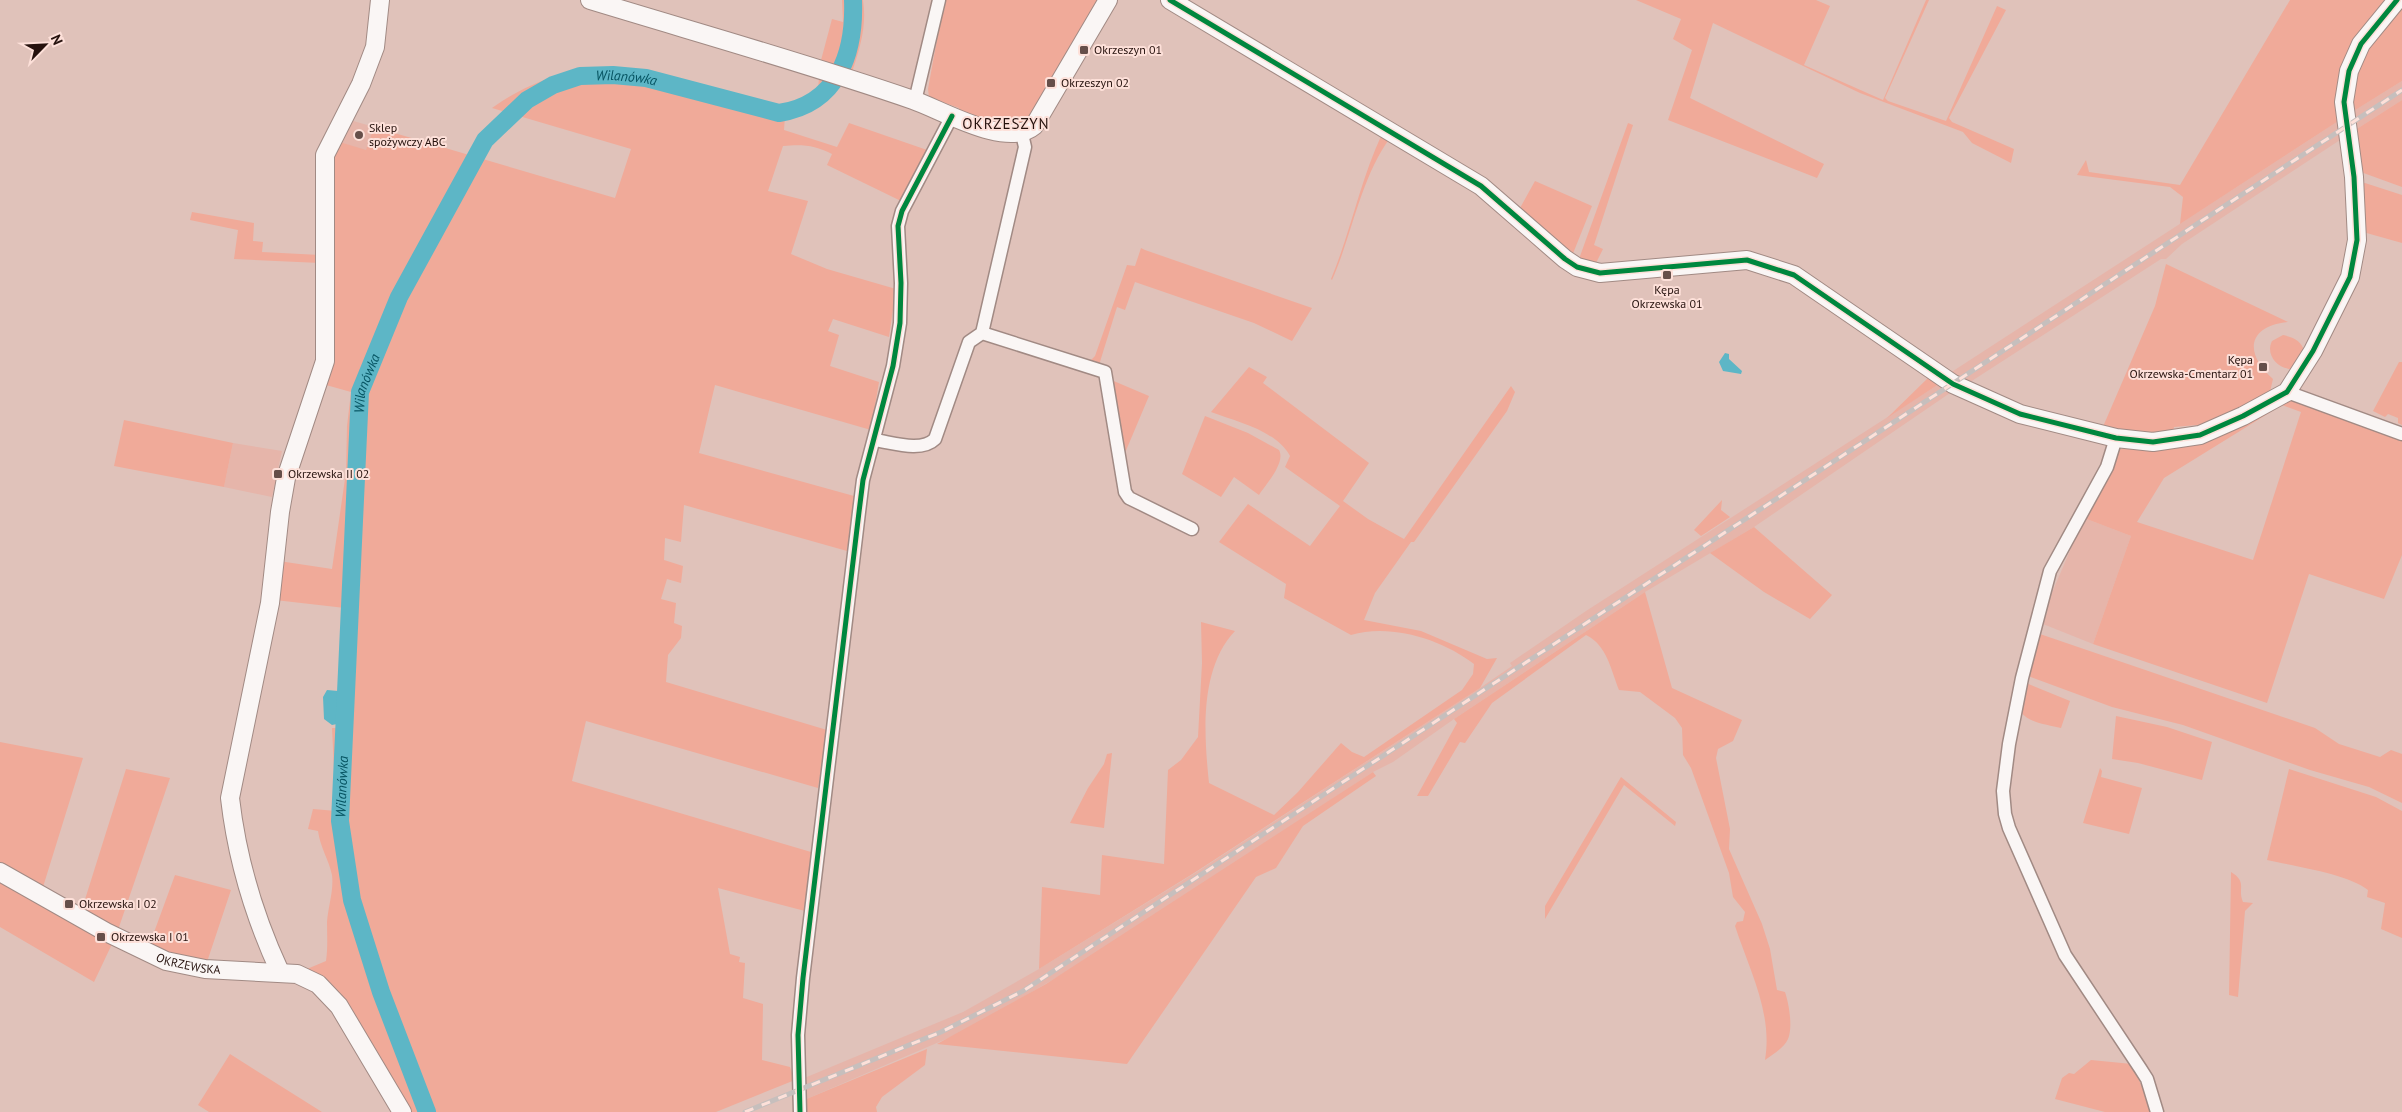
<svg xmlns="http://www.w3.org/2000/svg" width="2402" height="1112" font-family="'PT Sans',sans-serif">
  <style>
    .built { fill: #e6b5aa }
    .green { fill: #f0aa99; fill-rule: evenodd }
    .water { fill: #5db6c6 }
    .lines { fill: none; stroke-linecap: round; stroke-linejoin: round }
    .river { stroke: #5db6c6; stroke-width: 18 }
    .street-casing { stroke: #a18a84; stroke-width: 15 }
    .secondary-casing { stroke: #a18a84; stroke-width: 20 }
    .street { stroke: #faf6f5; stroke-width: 12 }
    .secondary { stroke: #faf6f5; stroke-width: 18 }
    .rail-casing { stroke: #c6bfbd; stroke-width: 5 }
    .rail { stroke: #fde0d9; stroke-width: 3; stroke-dasharray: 9; stroke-linecap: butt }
    .cycleway-casing { stroke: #fde0d9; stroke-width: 8 }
    .cycleway { stroke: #00873e; stroke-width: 5 }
    .poi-dot { fill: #664f4a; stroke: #fde0d9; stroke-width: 2 }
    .labels { text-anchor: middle; stroke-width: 4; stroke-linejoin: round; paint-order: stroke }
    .poi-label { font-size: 12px; fill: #25110d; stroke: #fde0d9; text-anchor: start }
    .street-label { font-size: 12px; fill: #25110d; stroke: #fde0d9 }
    .water-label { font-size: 14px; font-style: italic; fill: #065462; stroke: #fde0d9 }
    .quarter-label { font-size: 15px; letter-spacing: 1px; fill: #25110d; stroke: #fde0d9 }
  </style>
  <rect width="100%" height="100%" fill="#e0c2ba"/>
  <path class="built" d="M2402,81v19l-50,32 -3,-18z
    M350,120l24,7 -8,24 -26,-9z
    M2340,120l3,18 -161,106 -16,15h-5l-197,127 -14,-13z
    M1939,384l11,9 -196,134 -109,65 -191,127 -61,43 -20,10 -280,184 -126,74 -163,70 -2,-21 161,-67 76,-43 156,-96 285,-185 32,-22 -2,-3 76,-52z
    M233,443l49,8 -10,46 -48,-10z
    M2084,518l47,18 -38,108 -50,-20 1,-8 3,-2 1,-12z"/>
  <path class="green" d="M842,0h21c4,26 -3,48 -11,72l-32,-8 12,-45 11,3z
    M942,0h157l-71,120 -17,6 -52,-13v-5l-30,-11 -1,-8 14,-77 3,-3 -4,-4z
    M1636,0h180l14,6 -26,59 79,35 43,-100h3l-44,98 3,3 58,20 51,-115 9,4 -57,108 3,4 62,27 -3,14 -39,-20 -9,-11 -103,-39 -147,-70 -23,75 134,66 -7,14 -149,-58 24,-70 -19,-11 8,-20z
    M2290,0h102l-19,23 -33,97 -160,104 3,-27 -13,-10 -93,-12 9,-15 3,12 91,13z
    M2402,0v81l-53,33 2,-33 15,-31z
    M605,68c41,5 81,17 121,26 20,5 45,14 65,11 10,-2 19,-9 27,-15l1,-13 24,7c-15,16 -35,31 -58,32l-1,14 53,17 12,-24 81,28 -29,50 -74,-36 5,-11c-17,-9 -30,-10 -49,-8l-15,45 40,10 -17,53 36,15 69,20 -7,48 -56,-18 -5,12 11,4 -9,31 49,16 -8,48 -156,-45 -16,68 155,43 -7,55 -163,-46 -3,37 -16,-4 -1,22 19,6 -2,17 -14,-4 -6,20 15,4 -2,20 8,3 -1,12 -13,17 -2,27 161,48 -9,58 -232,-67 -14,60 239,71 -6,59 -87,-23 12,66 10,3 -1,5 6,1 -2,35 20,6 -1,56 28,7 5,13 -79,32h-309l-68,-120 -32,-23 19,-8c2,-14 1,-26 1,-39 1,-15 7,-32 5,-47 -3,-15 -12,-28 -14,-44l-10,-2 5,-20 23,2 -4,-83h9l4,-120 -70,-8 4,-39 53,8 14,-97 1,-46 4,-34 -25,-7 4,-220 10,-23 26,8 8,-23 241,71 16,-49 -139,-41c37,-26 68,-36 113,-40z
    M2402,100v87l-44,-16 -6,-39z
    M1628,123l5,2 -39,120 9,4 -8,16 -16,-6z
    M1382,134l8,4c-29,39 -38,97 -58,142l-1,-1c20,-48 29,-98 51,-145z
    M1535,181l57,25 -20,50 -52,-48z
    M2365,183l37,12v48l-39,-11 -2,-48z
    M192,212l62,11 -1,18 10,1 -1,10 58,3v8l-86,-4 4,-29 -48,-10z
    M1141,248l4,2 167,58 -20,33 -38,-18 -119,-41 -10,28 -8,-3 -18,58 -10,-3 6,-6 32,-91 8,1z
    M2166,264l122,58c-41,4 -44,32 -15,57l-4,17 -61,28 -34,3 -2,8 -70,-6 53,-123z
    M2283,335c9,2 20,6 21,17l-12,17c-14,0 -27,-14 -20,-28z
    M2399,362h3v63l-4,-2v-5l-10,-4 -3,3 -12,-6z
    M1249,367l18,10 -4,6 106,80 -26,38 25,18 36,20 107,-153 4,6 -8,19 -93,131h-3l-36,51 -11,27 57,11 66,28 10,-1 -17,30 -286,185 -155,96 3,-82 58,8 2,-40 62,9 4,-94 13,-10 17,-23 4,-74 -1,-41 34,9c-36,38 -31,104 -26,152l65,32 24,-23 43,-49 11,9 12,5 98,-67 11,-16 1,-10c-32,-25 -84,-41 -123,-29l-67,-37 2,-14 -67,-42 29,-38 62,42 30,-40 -55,-39 5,-11c-14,-26 -53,-34 -79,-44z
    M1928,378l11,6 -52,34z
    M1109,379l40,17 -27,64z
    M2291,399l111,40v116l-18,44 -75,-25 -42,129 -174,-59 38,-108 -47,-18 35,-68 9,-4 22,3zM2282,405l19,7 -48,148 -116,-38 27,-44z
    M1205,416l43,17 31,17c7,13 -13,34 -20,45l-25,-18 -13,20 -39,-23z
    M124,420l109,23 -9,44 -110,-21z
    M1722,500l-1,10 9,7 -29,19 -7,-6z
    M1754,527l78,68 -22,24 -46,-27 -54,-39z
    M1645,592l27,96 70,32 -9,21 -15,8 -2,9 14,71 -1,20 33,75 8,25 7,41 8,2c4,12 8,35 3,47 -4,9 -15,15 -23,21 8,-47 -16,-91 -30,-134l2,-4 6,-1 2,-9 -12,-15 -4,-24 -38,-105 -8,-13 -1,-27 -7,-10 -35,-26 -21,-2c-8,-20 -12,-45 -33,-55l-94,68 -27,40 -5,-1 -32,54h-11l40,-73 -3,-4z
    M2037,633l278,95 24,16 41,13 11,-7 11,4v49l-33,-16 -59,-17 -127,-45 -71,-18 -84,-31z
    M2026,683l44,18 -9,27c-13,-3 -32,-5 -40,-16z
    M2116,716l51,11 45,15 -10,38 -64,-17 -26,-4z
    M0,742l83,16 -40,129 -43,-25z
    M1112,753l-8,75 -34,-5 18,-35 16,-24 3,-10z
    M2100,768l2,3 -1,6 41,11 -13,46 -46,-11z
    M126,769l44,9 -52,152 -36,-21z
    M2289,769l87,28 26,14v127l-21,-9 4,-26 -18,-6 1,-7c-19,-16 -75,-24 -101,-30z
    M1373,772l3,4 -73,50 -27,42 -20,9 -129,187 -190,-20 109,-60z
    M1621,777l55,45 -1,4 -51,-41 -79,134v-13z
    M2231,872c17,10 6,17 12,30l10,1 -8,8 -7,86 -9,-2z
    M175,875l56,15 -24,72 -30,-4 -28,-12z
    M0,880l112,64 -18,38 -94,-55z
    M927,1049l-2,16 -43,32 -6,10 1,5h-72l-1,-12z
    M230,1054l92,58h-113l-11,-7z
    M2091,1060l41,4 21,48h-48l-50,-13 7,-21 7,-5 5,1z"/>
  <path class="water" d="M1725,353l4,1v5l13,12 -1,3 -18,-3 -4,-9z
    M327,690l11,1 -1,33 -5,1 -8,-6 -1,-22z"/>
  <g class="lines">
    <path class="river" id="s1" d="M427,1112l-46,-120 -29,-92 -12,-79 20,-429 39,-95 86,-157 42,-40 26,-15 27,-9 33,-1 33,3 133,35c59,-9 76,-60 74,-113"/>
    <defs>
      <path id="street" d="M915,101l24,-101
        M982,333l123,39 20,120 4,6 63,31
        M2287,392l115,42
        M2116,438l-9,29 -57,104 -28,107 -13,66 -6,47 2,23 4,14 56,127 75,113 7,11 10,33
        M874,440c17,2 47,13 61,-1l34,-97 13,-9 43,-186 -3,-13
        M800,1112l-2,-77 5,-57 56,-466 4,-32 30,-114 7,-43 1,-40 -3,-57 4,-15 50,-95"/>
      <g id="secondary">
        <path d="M590,0c108,33 216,63 323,100 29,10 94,49 121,26l74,-126"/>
        <path d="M1170,0l311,186 84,73 12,8 23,6 147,-13 47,15 159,109 67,30 96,24 37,4 47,-7 43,-19 44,-24 26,-41 37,-74 7,-37 -3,-63 -10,-75 5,-31 12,-27 36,-44"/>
        <path id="s2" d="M0,872l106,60 60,29 39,8 92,5 21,10 21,22 63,106"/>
        <path d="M280,972c-26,-56 -43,-113 -50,-174l40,-195 10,-91 6,-34 39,-117v-206l36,-71 14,-37 5,-47"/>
      </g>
    </defs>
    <use href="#street" class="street-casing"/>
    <use href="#secondary" class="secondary-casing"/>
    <use href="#street" class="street"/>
    <use href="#secondary" class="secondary"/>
    <defs>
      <path id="rail" d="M745,1112l196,-80 82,-41 1379,-901"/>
    </defs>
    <use href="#rail" class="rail-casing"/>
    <use href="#rail" class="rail"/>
    <defs>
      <path id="cycleway" d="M1170,0l311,186 84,73 12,8 23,6 147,-13 47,15 159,109 67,30 96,24 37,4 47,-7 43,-19 44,-24 26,-41 37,-74 7,-37 -3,-63 -10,-75 5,-31 12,-27 36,-44
        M800,1112l-2,-77 5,-57 56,-466 4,-32 30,-114 7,-43 1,-40 -3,-57 4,-15 50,-95"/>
    </defs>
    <use href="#cycleway" class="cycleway-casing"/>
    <use href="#cycleway" class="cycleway"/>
  </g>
  <g class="poi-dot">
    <rect x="1079" y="45" width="10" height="10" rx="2.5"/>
    <rect x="1046" y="78" width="10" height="10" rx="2.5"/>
    <circle cx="359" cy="135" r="5"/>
    <rect x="1662" y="270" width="10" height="10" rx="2.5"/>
    <rect x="2258" y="362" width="10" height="10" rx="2.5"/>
    <rect x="273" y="469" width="10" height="10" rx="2.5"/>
    <rect x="64" y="899" width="10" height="10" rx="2.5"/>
    <rect x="96" y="932" width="10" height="10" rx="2.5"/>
  </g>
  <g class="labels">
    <g class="poi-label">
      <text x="1094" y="54">Okrzeszyn 01</text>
      <text x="1061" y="87">Okrzeszyn 02</text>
      <text x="369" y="132">Sklep<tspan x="369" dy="14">spożywczy ABC</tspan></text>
      <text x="1667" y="294" text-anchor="middle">Kępa<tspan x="1667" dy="14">Okrzewska 01</tspan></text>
      <text x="2253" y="364" text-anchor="end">Kępa<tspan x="2253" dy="14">Okrzewska-Cmentarz 01</tspan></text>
      <text x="288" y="478">Okrzewska II 02</text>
      <text x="79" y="908">Okrzewska I 02</text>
      <text x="111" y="941">Okrzewska I 01</text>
    </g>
    <g class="street-label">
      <text dy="4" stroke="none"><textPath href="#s2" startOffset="211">OKRZEWSKA</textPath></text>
    </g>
    <g class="water-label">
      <text dy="5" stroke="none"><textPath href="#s1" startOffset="1179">Wilanówka</textPath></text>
      <text dy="5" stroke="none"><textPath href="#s1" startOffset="744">Wilanówka</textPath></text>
      <text dy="5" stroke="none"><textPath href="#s1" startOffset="339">Wilanówka</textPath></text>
    </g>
    <g class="quarter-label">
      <text x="1006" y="129">OKRZESZYN</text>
    </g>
  </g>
  <g transform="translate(45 45) rotate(66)" stroke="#fde0d9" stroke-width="4" paint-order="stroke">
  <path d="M0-4L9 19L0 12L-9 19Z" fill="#25110d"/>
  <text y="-8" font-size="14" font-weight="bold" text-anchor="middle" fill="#25110d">N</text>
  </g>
</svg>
